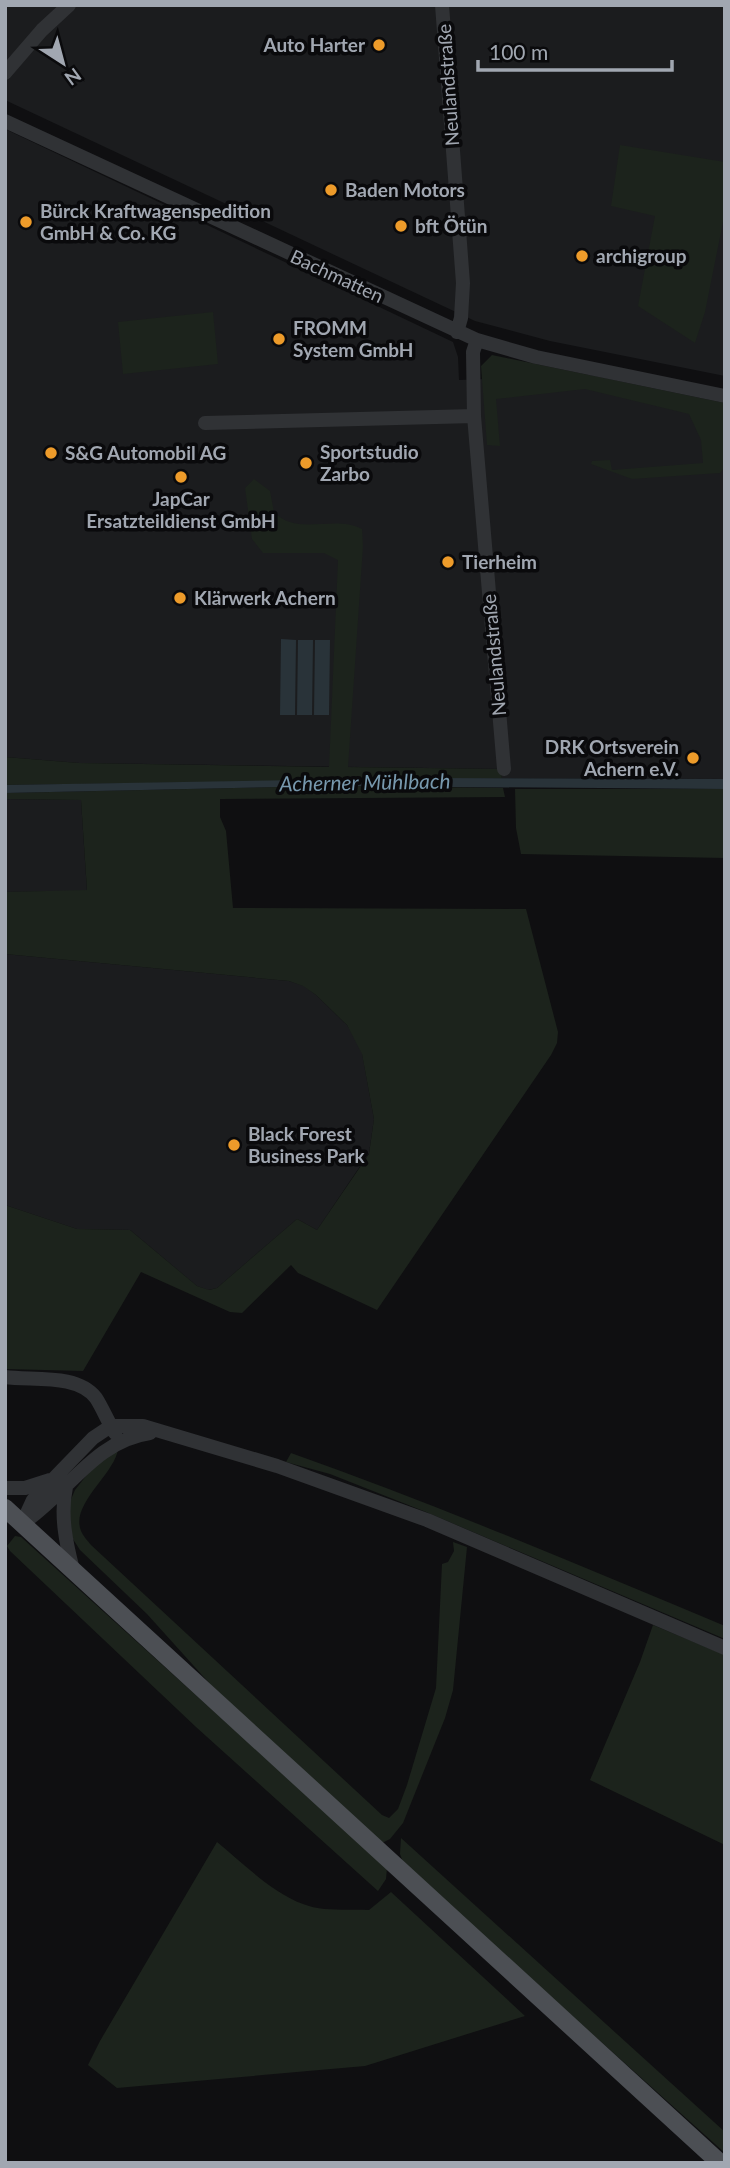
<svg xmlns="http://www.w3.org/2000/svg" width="730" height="2168" font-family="Lato,sans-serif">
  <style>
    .built { fill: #1b1c1e }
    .green { fill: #1c231c }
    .water { fill: #293339 }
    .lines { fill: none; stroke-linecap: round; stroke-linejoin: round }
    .minor { stroke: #303235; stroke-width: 14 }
    .major { stroke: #4c4f54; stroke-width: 18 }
    .poi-dot { fill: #ed9b2a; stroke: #0a0a0c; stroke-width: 2.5 }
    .labels { text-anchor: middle; stroke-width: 7; stroke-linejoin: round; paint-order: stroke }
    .poi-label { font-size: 19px; font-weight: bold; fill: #a1a7b1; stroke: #0a0a0c; text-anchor: start }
    .street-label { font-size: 19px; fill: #a1a7b1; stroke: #0a0a0c }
    .water-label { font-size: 21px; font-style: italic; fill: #7798ad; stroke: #0a0a0c }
  </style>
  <rect width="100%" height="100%" fill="#0f0f11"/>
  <path class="built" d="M5,5h720v371l-175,-35 -75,-20 -470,-221z
    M5,129l448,213 5,15 1,23 132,-5 134,31v373l-223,-1 -2,-9 -421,-6 -74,-6z
    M5,799l76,1 6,91 -82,1z
    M5,954l284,27 15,5 12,9 31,30 9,14 6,14 12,66 -5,34 -52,77 -20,-11 -80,69 -9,2 -11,-4 -67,-56 -53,-1 -72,-24z"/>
  <path class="green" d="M620,145l105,17v50l-20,100 -10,31 -57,-37 17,-90 -44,-10z
    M213,312l5,52 -95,10 -5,-52z
    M492,355l233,48v64l-5,6 -88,6 -41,-15 1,-3 18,-1 2,10 91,-7 -2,-23 -12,-26 -104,-25 -89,10 4,47 -13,-1 -6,-79z
    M254,479l16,12 4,21c23,25 60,2 88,17l1,17 -15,221 152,2 2,9 -497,7v-28l74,6 250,4 9,-207 -14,-7h-61l-11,-14 -7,-51z
    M327,786l176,2 2,9 -285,2v18l6,14 7,77 293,1 32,123 -1,11 -6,12 -174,255 -79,-37 -7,-8 -49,48 -12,-1 -89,-40 -58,99 -78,-2v-164l72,24 53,1 67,56 12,4 8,-2 80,-69 20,11 52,-76 5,-35 -12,-65 -15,-29 -31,-30 -13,-9 -14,-5 -284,-27v-62l82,-2 -6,-90 -76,-1v-6z
    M515,789h210v69l-204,-4 -5,-26z
    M118,1449c-3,25 -48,55 -37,82 2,5 7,10 10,14l291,270 7,3 9,-9 9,-24 29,-97 6,-124 6,-2 6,-11 -1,-9 14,5 -14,143 -8,28 -42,105 -13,16 -8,4 -78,-70 -93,-88 -64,-71 -67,-64 -9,-14 -2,-32 6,-14 18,-23z
    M291,1453c147,52 290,113 434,173v13l-299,-127 -96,-38 -44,-12z
    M15,1536l6,1 366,331 -1,11 -8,12 -182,-164 -186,-176 -3,-5z
    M653,1625l72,30v190l-135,-65 50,-118z
    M401,1838l324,294v21l-321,-288 -4,-11z
    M217,1842c27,22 54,50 86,62 20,8 45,5 66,6l22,-18 134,124 -160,50 -248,22 -29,-23 12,-24z"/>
  <path class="water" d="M281,639l15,1 -1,75h-15z
    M298,640h15l-1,75h-15z
    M315,640h15l-1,75h-15z
    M425,778l300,1v10l-398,-3 -322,7v-8z"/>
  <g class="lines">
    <path class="minor" d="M442,5l21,278 -2,35 -4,14
      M5,73l37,-43 27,-25
      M5,121l472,219 59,17 189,39
      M477,340l-4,12 1,64 30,353
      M205,423l269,-7
      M5,1377c27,4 72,-4 91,21 7,11 12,24 19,35
      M66,1487c-6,28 0,56 7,83
      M5,1488h20l25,-8
      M23,1523c45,-30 71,-82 127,-90
      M22,1524l11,-24 60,-62 18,-12h32l134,40 150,54 298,128"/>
    <path class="major" d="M5,1508l715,655"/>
  </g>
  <g class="poi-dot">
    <circle cx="379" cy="45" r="7"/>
    <circle cx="331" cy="190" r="7"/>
    <circle cx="26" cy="222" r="7"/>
    <circle cx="401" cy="226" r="7"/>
    <circle cx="582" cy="256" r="7"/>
    <circle cx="279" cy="339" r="7"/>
    <circle cx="51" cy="453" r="7"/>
    <circle cx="306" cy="463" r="7"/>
    <circle cx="181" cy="477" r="7"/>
    <circle cx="448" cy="562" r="7"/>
    <circle cx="180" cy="598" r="7"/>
    <circle cx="693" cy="758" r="7"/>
    <circle cx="234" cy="1145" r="7"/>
  </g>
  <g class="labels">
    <g class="poi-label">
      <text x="365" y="52" text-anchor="end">Auto Harter</text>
      <text x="345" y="197">Baden Motors</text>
      <text x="40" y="218">Bürck Kraftwagenspedition<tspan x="40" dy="22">GmbH &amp; Co. KG</tspan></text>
      <text x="415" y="233">bft Ötün</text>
      <text x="596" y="263">archigroup</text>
      <text x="293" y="335">FROMM<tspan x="293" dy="22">System GmbH</tspan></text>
      <text x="320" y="459">Sportstudio<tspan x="320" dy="22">Zarbo</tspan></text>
      <text x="65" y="460">S&amp;G Automobil AG</text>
      <text x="181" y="506" text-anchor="middle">JapCar<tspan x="181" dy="22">Ersatzteildienst GmbH</tspan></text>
      <text x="462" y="569">Tierheim</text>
      <text x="194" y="605">Klärwerk Achern</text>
      <text x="679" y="754" text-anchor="end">DRK Ortsverein<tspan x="679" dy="22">Achern e.V.</tspan></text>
      <text x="248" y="1141">Black Forest<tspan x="248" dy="22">Business Park</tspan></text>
    </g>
    <g class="street-label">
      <text transform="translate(448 85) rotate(-94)" y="7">Neulandstraße</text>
      <text transform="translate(337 276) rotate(25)" y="7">Bachmatten</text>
      <text transform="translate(494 655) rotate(-95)" y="7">Neulandstraße</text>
    </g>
    <g class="water-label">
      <text transform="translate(365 783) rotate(-1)" y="7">Acherner Mühlbach</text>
    </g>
  </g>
  <rect width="730" height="2168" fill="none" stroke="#a1a7b1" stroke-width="14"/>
  <g transform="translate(63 63) rotate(144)" stroke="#0a0a0c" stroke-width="5" paint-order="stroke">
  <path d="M0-5L12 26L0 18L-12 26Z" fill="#a1a7b1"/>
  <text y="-10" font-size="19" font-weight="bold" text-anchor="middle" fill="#a1a7b1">N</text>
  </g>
  <path d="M478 60v10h194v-10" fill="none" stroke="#a1a7b1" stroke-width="3.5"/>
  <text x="489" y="60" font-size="21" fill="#a1a7b1" stroke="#0a0a0c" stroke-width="5" paint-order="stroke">100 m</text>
</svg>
